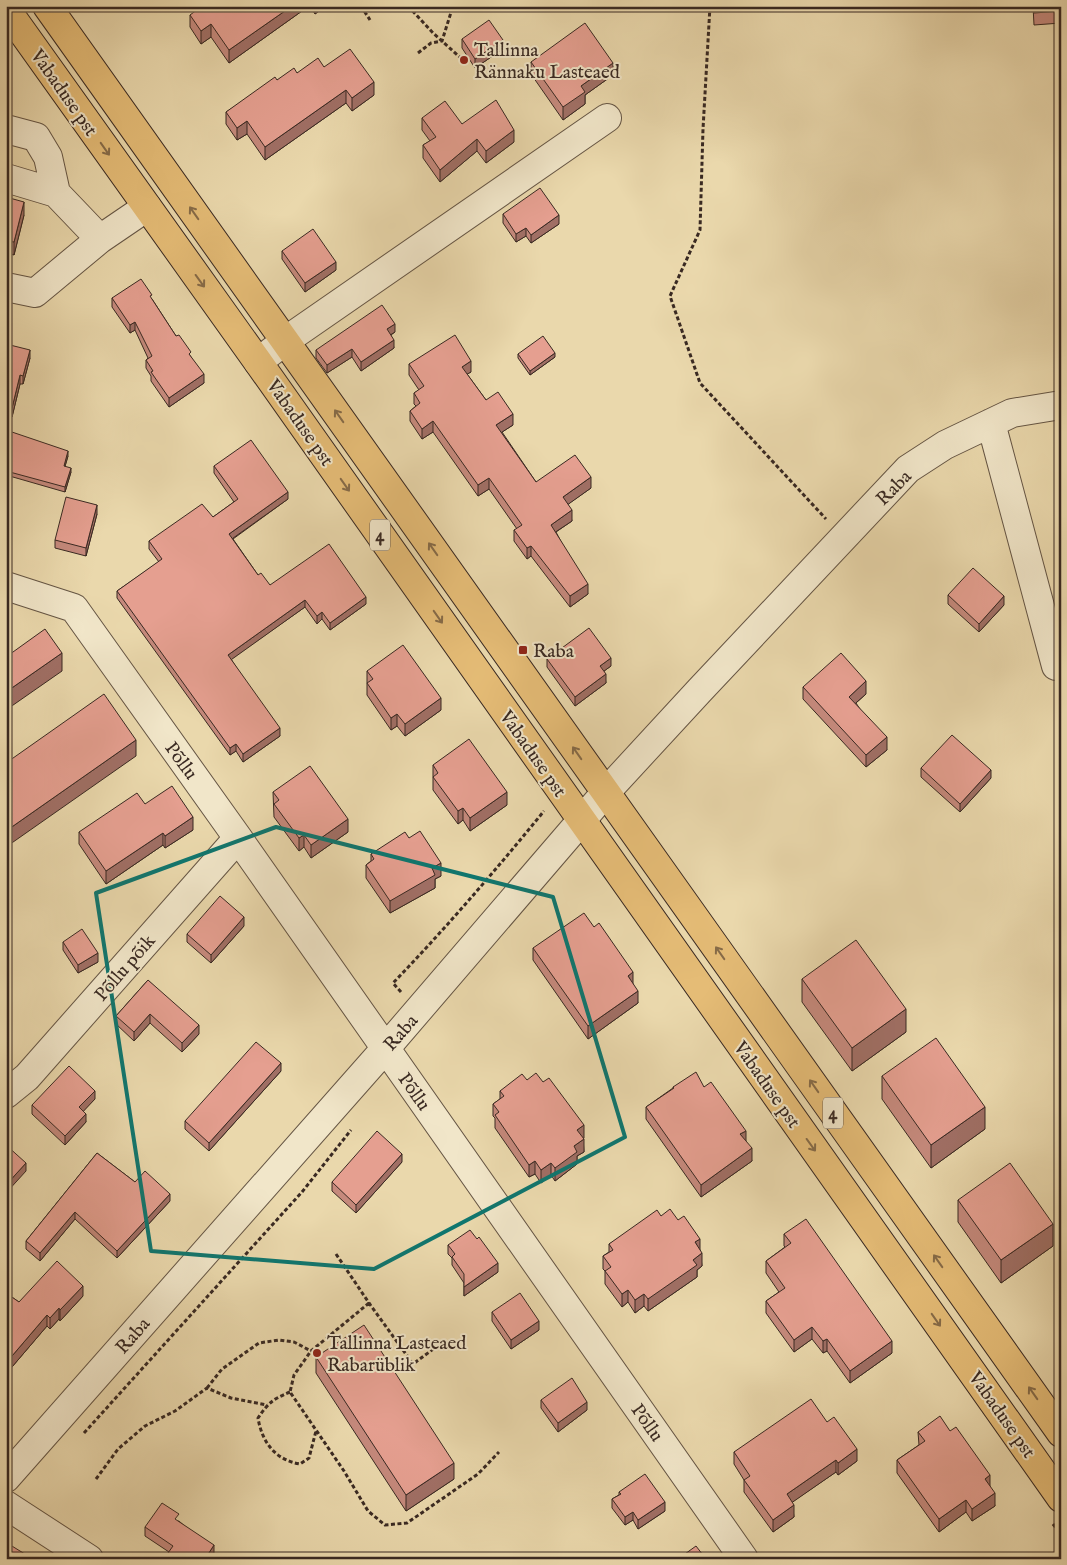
<svg xmlns="http://www.w3.org/2000/svg" width="1067" height="1565" font-family="'IM FELL English',serif">
  <style>
    .lines { fill: none; stroke-linecap: round; stroke-linejoin: round }
    .minor-casing { stroke: #655544; stroke-width: 30 }
    .highway-casing { stroke: #392922; stroke-width: 30 }
    .path { stroke: #392922; stroke-width: 3; stroke-dasharray: 4 2.5; stroke-linecap: butt }
    .minor { stroke: #f1e6c9; stroke-width: 28 }
    .highway { stroke: #e5bc76; stroke-width: 28 }
    .wall { fill: #c5897c; stroke: #392922 }
    .shaded-wall { fill: #a06f65; stroke: #392922 }
    .building { fill: #e59f90; stroke: #392922 }
    .oneway { stroke: #866b48 }
    .marked { fill: none; stroke: #0f766e; stroke-width: 4; stroke-linejoin: round }
    .poi-dot { fill: #8f2418; stroke: #f1e6c9; stroke-width: 2 }
    .labels { text-anchor: middle; stroke-width: 4; stroke-linejoin: round; paint-order: stroke }
    .shield { fill: #f1e6c9; stroke: #706254; stroke-width: 1 }
    .shield-label { font-size: 18px; font-weight: bold; fill: #392922 }
    .poi-label { font-size: 19px; fill: #392922; stroke: #f1e6c9; text-anchor: start }
    .street-label { font-size: 19px; fill: #392922; stroke: #f1e6c9 }
  </style>
  <rect width="100%" height="100%" fill="#ead8ac"/>
  <filter id="stains"><feTurbulence type="fractalNoise" baseFrequency=".004" numOctaves="4"/><feColorMatrix values="0 0 0 0 .2 0 0 0 0 .09 0 0 0 0 .02 0 0 0 .5 -.17"/></filter>
  <radialGradient id="worn" r=".72"><stop offset=".6" stop-color="#630" stop-opacity="0"/><stop offset="1" stop-color="#630" stop-opacity=".3"/></radialGradient>
  <g class="lines">
    <defs>
      <path id="minor" d="M6,129l30,8 12,20 8,36 44,46
        M6,178l50,15
        M6,287l29,6 65,-54 47,-32
        M258,362l27,-21 322,-223
        M991,423l65,243
        M6,586l68,22 164,230 506,721
        M6,1094l21,-17 211,-239
        M6,1478l379,-429 220,-256 95,-103 208,-221 37,-24 67,-32 49,-8
        M6,1505l83,54"/>
      <path id="highway" d="M47,6l1014,1427
        M6,9l252,353 803,1136"/>
    </defs>
    <use href="#minor" class="minor-casing"/>
    <use href="#highway" class="highway-casing"/>
    <path class="path" d="M361,6l9,14
      M408,6l25,27 30,27
      M710,6l-7,123 -3,101 -30,66 30,87 126,136
      M418,53l13,-10 11,-2 11,-35
      M401,992l-8,-9c53,-55 102,-112 151,-172
      M336,1254l33,49 44,61 23,-17
      M369,1303l-58,48 -17,24 -4,17 54,79 24,40 17,14 22,-2 71,-49 21,-22
      M207,1388l15,-19 37,-26 20,-3 15,2 17,9
      M290,1392c-17,7 -22,11 -32,26 4,24 17,42 42,46l9,-6 7,-27
      M84,1433l218,-241 49,-62
      M96,1479l22,-30 27,-23 30,-15 32,-23 24,10 36,7
      M1053,1524l8,11"/>
    <use href="#minor" class="minor"/>
    <use href="#highway" class="highway"/>
  </g>
  <path class="wall" d="M309,6l-80,57 -18,-26 -10,7 -11,-17v-12z
    M310,6h16l-11,8z
    M1033,6h28v17l-27,2z
    M462,39l41,10 -28,19 -13,-20z
    M531,62l82,13 -28,20v9l-22,16 -32,-46z
    M324,67l50,28 -22,16 -6,-8 -81,57 -18,-26 -10,6 -11,-16v-12l51,-32 20,-7z
    M422,118l40,6 52,18 -28,21 -9,-12 -37,31 -17,-24v-13l7,-4 -8,-11z
    M6,197l18,18 -10,40 -8,-2z
    M503,214l56,10 -28,19 -5,-7 -10,6 -13,-19z
    M282,251l54,19 -31,22 -23,-33z
    M112,298l40,1 24,37 15,21 13,26 -35,24 -18,-26v-5l-5,-8v-8l2,-2 -13,-28 -5,3 -18,-26z
    M395,332l-4,3 3,13 -33,23 -9,-14 -25,16 -11,-15v-8z
    M6,344l24,14 -7,26h-3l-8,33 -6,-2z
    M518,354l37,3 -25,18 -12,-17z
    M409,364l62,8 -4,2 19,26 27,25 -11,7 34,50 55,6 -23,16 4,17 -16,11 32,62 -18,13 -39,-51 -4,3 -13,-18v-11l3,-1 -28,-40 -11,7 -45,-64 -11,7 -12,-18v-10l6,-5 -2,-2v-11l5,-3 -10,-15z
    M6,430l62,26 -3,10 6,6 -6,20 -59,-17z
    M214,466l74,33 -55,40 25,36 12,10 96,19 -36,26 -8,-11 -5,5 -12,-17 -74,52 49,77 -37,26 -7,-11 -6,4 -113,-157v-7l42,-29 -10,-13v-8l64,-24 21,-15 -20,-29z
    M97,514l-11,42 -31,-8v-8z
    M948,595l56,10 -25,27 -31,-28z
    M547,659l64,7 -7,5 2,12 -31,23 -28,-39z
    M367,671l74,39 -36,26 -8,-10 -6,4 -24,-35z
    M803,687l63,7 -10,9 31,47 -21,17 -63,-68z
    M433,765l74,40 -37,26 -7,-11 -5,4 -25,-34z
    M921,768l70,10 -31,34 -39,-35z
    M273,792l75,40 -37,26 -7,-11 -5,4 -25,-34z
    M193,830l-28,18 -2,-3 -57,39 -27,-40v-12z
    M409,838l32,38 -6,3v9l-45,25 -24,-35v-13l5,-4v-7z
    M244,926l-33,37 -24,-21v-8z
    M63,942l35,20 -20,11 -15,-23z
    M533,948l100,36 5,19 -50,36 -55,-79z
    M802,979l104,53 -54,39 -50,-69z
    M148,980l51,54 -17,18 -32,-29 -16,18 -18,-17v-8z
    M281,1071l-72,80 -24,-22v-8z
    M882,1076l103,53 -54,39 -49,-69z
    M527,1080l57,58h-1l1,14 -7,4v8l-22,17 -4,-6 -10,8 -6,-9 -6,3 -34,-49v-10l-2,-2v-12l7,-5v-8z
    M673,1087h31l42,54 6,20 -51,36 -55,-78v-12l27,-19z
    M95,1099l-12,12 3,11 -21,23 -33,-31v-9z
    M97,1153l38,29 35,19 -53,57 -42,-39 -35,42 -14,-12v-8z
    M402,1162l-46,51 -24,-22v-9z
    M958,1200l95,46 -52,37 -43,-61z
    M661,1216l39,34 2,16 -5,4v7l-49,34 -4,-5 -9,7 -7,-11 -6,5 -17,-23v-13l-2,-2v-13l6,-4v-8z
    M784,1234l108,119 -42,30 -23,-32 -4,2 -11,-14 -18,13 -28,-39v-12l13,-9 -13,-19v-12l19,-14 -1,-1z
    M448,1245l50,27 -34,24v-13l-12,-18v-7l-4,-4z
    M6,1293l13,9 64,-6 -23,25 -1,-2 -9,10 -3,-3 -41,48z
    M492,1312l47,18 -28,19 -19,-28z
    M316,1357l138,122 -48,32 -90,-138z
    M541,1400l46,10 -29,22 -17,-24z
    M827,1422l30,39 -19,14 -2,-3 -44,30 2,15 -21,15 -29,-40v-12l-10,-16v-12z
    M918,1432l72,55 5,19 -23,15 -6,-9 -27,20 -42,-59v-13l22,-15z
    M619,1492l46,19 -27,18 -5,-9 -8,5 -13,-17v-9l7,-4z
    M179,1521l35,32 -3,6h-43v-6l1,-1 -24,-16v-9z"/>
  <path class="shaded-wall" d="M292,6h17l-80,57v-13z
    M315,6h11l-11,8z
    M211,24v13l-10,7v-13z
    M503,40v9l-28,19v-9z
    M613,63v12l-28,20v9l-22,16v-13l18,-21z
    M374,82v13l-22,16v-13z
    M346,90v13l-81,57v-13z
    M247,121v13l-10,6v-12z
    M514,130v12l-28,21v-12z
    M477,139v12l-37,31v-12z
    M24,202v13l-10,40v-13z
    M559,215v9l-28,19v-8z
    M526,228v8l-10,6v-8z
    M336,262v8l-31,22v-9z
    M135,322v8l-5,3v-8z
    M395,324v8l-8,5v-8z
    M394,340v8l-33,23v-9z
    M352,349v8l-25,16v-8z
    M30,350v8l-7,26v-8z
    M555,353v4l-25,18v-4z
    M471,361v11l-9,5v-10z
    M204,374v9l-35,24v-9z
    M20,375v9l-8,33v-9z
    M513,414v11l-17,11v-11z
    M433,421v11l-11,7v-10z
    M68,451v5l-4,14v-4z
    M71,468v4l-6,20v-5z
    M591,477v11l-28,20v-11z
    M489,478v11l-11,7v-11z
    M288,492v7l-59,42v-7z
    M97,505v9l-11,42v-8z
    M572,510v11l-21,14v-10z
    M531,546v10l-4,3v-11z
    M588,584v10l-18,13v-11z
    M1004,596v9l-25,27v-8z
    M366,597v7l-36,26v-7z
    M305,600v7l-77,55v-7z
    M322,612v7l-5,5v-8z
    M62,653v18l-56,39v-18z
    M611,658v8l-11,8v-8z
    M606,674v9l-31,23v-9z
    M866,681v13l-17,15v-12z
    M441,698v12l-36,26v-12z
    M397,714v12l-6,4v-12z
    M280,728v8l-37,26v-8z
    M887,737v13l-21,17v-12z
    M136,740v16l-130,91v-16z
    M236,744v7l-6,4v-7z
    M991,770v8l-31,34v-8z
    M507,792v13l-37,26v-13z
    M463,808v12l-5,4v-13z
    M193,817v13l-28,18v-12z
    M348,819v13l-37,26v-13z
    M163,833v12l-57,39v-13z
    M304,835v12l-5,4v-13z
    M441,863v13l-6,3v9l-45,25v-12l42,-33z
    M244,917v9l-33,37v-8z
    M98,953v9l-20,11v-8z
    M633,972v13l-5,-9z
    M638,991v12l-50,36v-13z
    M906,1009v23l-54,39v-23z
    M150,1014v9l-16,18v-9z
    M199,1025v9l-17,18v-9z
    M281,1063v8l-72,80v-8z
    M95,1091v8l-16,17v-9z
    M985,1107v22l-54,39v-23z
    M86,1114v8l-21,23v-9z
    M584,1125v13l-7,5v-13z
    M746,1131v12l-6,-9z
    M584,1139v13l-7,4v8l-22,17v-13l19,-22z
    M752,1148v13l-51,36v-12z
    M402,1154v8l-46,51v-8z
    M535,1161v13l-6,3v-12z
    M26,1163v8l-20,22v-8z
    M551,1163v12l-10,8v-13z
    M170,1194v7l-53,57v-7z
    M75,1212v7l-35,42v-8z
    M1053,1224v22l-52,37v-23z
    M700,1239v12l-5,-9z
    M702,1253v13l-5,4v7l-49,34v-12l45,-39z
    M498,1263v9l-34,24v-9z
    M83,1286v10l-23,25v-11z
    M628,1290v12l-6,5v-13z
    M644,1294v12l-9,7v-13z
    M59,1308v11l-9,10v-11z
    M47,1315v11l-41,48v-11z
    M539,1321v9l-28,19v-9z
    M812,1327v12l-18,13v-12z
    M827,1339v12l-4,2v-12z
    M892,1341v12l-42,30v-12z
    M587,1402v8l-29,22v-9z
    M857,1449v12l-19,14v-12z
    M836,1460v12l-49,34v-12z
    M454,1463v16l-48,32v-16z
    M990,1475v13l-5,-9z
    M995,1493v13l-23,15v-12z
    M966,1500v12l-27,20v-13z
    M665,1502v9l-27,18v-9z
    M794,1505v12l-21,15v-12z
    M633,1512v8l-8,5v-8z
    M214,1545v8l-3,6h-6z"/>
  <path class="building" d="M202,6h90l-63,44 -18,-26 -10,7 -11,-16z
    M1033,6h28v5l-27,2z
    M489,20l14,20 -28,19 -13,-20z
    M585,23l28,40 -32,23 4,6 -22,15 -32,-45z
    M350,49l24,33 -22,16 -6,-8 -81,57 -18,-26 -10,7 -11,-16 49,-35 2,3 17,-12 3,5 21,-15 6,9z
    M496,100l18,30 -28,21 -9,-12 -37,31 -17,-25 13,-8 -14,-19 23,-17 17,23z
    M540,188l19,27 -28,20 -5,-7 -10,6 -13,-20z
    M6,197l18,5 -10,40 -8,-1z
    M313,229l23,33 -31,21 -23,-32z
    M141,279l11,16 -2,1 26,40 3,-1 12,17 -2,2 15,20 -35,24 -18,-26 2,-1 -7,-11 6,-4 -17,-34 -5,3 -18,-27z
    M382,305l13,19 -8,5 7,11 -33,22 -9,-13 -25,16 -11,-15z
    M455,335l16,26 -9,6 24,33 12,-8 15,22 -17,11 40,57 39,-27 16,22 -28,20 9,13 -21,15 37,59 -18,12 -39,-50 -4,2 -13,-18 8,-5 -33,-47 -11,7 -45,-64 -11,8 -12,-18 10,-8 -6,-10 10,-7 -15,-22z
    M543,336l12,17 -25,18 -12,-17z
    M6,344l24,6 -7,26 -3,-1 -8,33 -6,-2z
    M6,430l62,21 -4,15 7,2 -6,19 -59,-16z
    M251,440l37,52 -59,42 29,41 3,-2 9,12 59,-41 37,53 -36,26 -8,-11 -5,4 -12,-16 -77,55 52,73 -37,26 -7,-10 -6,4 -113,-157 45,-32 -13,-18 53,-37 11,13 25,-18 -24,-33z
    M66,497l31,8 -11,43 -31,-8z
    M973,568l31,28 -25,28 -31,-29z
    M589,628l22,30 -11,8 6,8 -31,23 -28,-38z
    M45,629l17,24 -56,39v-35z
    M403,645l38,53 -36,26 -8,-10 -6,4 -24,-35 6,-4 -6,-8z
    M841,653l25,28 -17,16 38,40 -21,18 -63,-68z
    M104,694l32,46 -130,91v-68z
    M952,735l39,35 -31,34 -39,-36z
    M469,739l38,53 -37,26 -7,-10 -5,3 -25,-34 5,-4 -5,-8z
    M310,766l38,53 -37,26 -7,-10 -5,3 -25,-34 5,-4 -6,-8z
    M172,786l21,31 -28,19 -2,-3 -57,38 -27,-39 58,-39 8,11z
    M420,831l21,32 -9,5 3,7 -45,26 -24,-36 8,-6 -3,-5 34,-22 4,6z
    M220,896l24,21 -33,38 -24,-21z
    M584,913l10,14 5,-4 34,49 -5,4 10,15 -50,35 -55,-78z
    M82,929l16,24 -20,12 -15,-23z
    M856,940l50,69 -54,39 -50,-69z
    M148,980l51,45 -17,18 -32,-29 -16,18 -18,-16z
    M936,1038l49,69 -54,38 -49,-69z
    M256,1042l25,21 -72,80 -24,-22z
    M69,1066l26,25 -16,16 7,7 -21,22 -33,-31z
    M696,1072l8,15 7,-5 35,49 -6,3 12,14 -51,37 -55,-78 28,-19 -1,-1z
    M536,1073l7,9 6,-4 35,47 -7,5 7,9 -10,7 3,6 -22,16 -4,-5 -10,7 -6,-9 -6,4 -34,-50 4,-3 -6,-8 11,-8 -4,-5 22,-17 5,6z
    M377,1131l25,23 -46,51 -24,-23z
    M6,1145l20,18 -20,22z
    M97,1153l38,29 10,-11 25,23 -53,57 -42,-39 -35,41 -14,-12z
    M1010,1163l43,61 -52,36 -43,-60z
    M670,1209l8,11 6,-4 16,23 -5,3 7,11 -9,7 4,5 -49,34 -4,-5 -9,6 -7,-10 -6,4 -17,-23 6,-4 -8,-11 10,-6 -4,-6 48,-34 4,6z
    M806,1219l86,122 -42,30 -23,-32 -4,2 -11,-14 -18,13 -28,-39 19,-13 -19,-27 25,-18 -7,-9z
    M470,1230l7,9 2,-2 19,26 -34,24v-13l-12,-17 3,-3 -7,-9z
    M57,1261l26,25 -23,24 -1,-2 -9,10 -3,-3 -41,48v-70l13,9z
    M520,1293l19,28 -28,19 -19,-28z
    M364,1325l90,138 -48,32 -90,-138z
    M572,1378l15,24 -29,21 -17,-23z
    M811,1399l16,23 7,-5 23,32 -19,14 -2,-3 -49,34 7,11 -21,15 -29,-40 6,-4 -16,-24z
    M940,1416l10,15 6,-4 34,48 -5,4 10,14 -23,16 -6,-9 -27,19 -42,-59 28,-19 -7,-9z
    M645,1474l20,28 -27,18 -5,-8 -8,5 -13,-18 9,-5 -2,-2z
    M162,1503l17,11 -4,5 39,26 -9,14h-29l-8,-6 5,-7 -28,-19z
    M7,1543l26,16h-27v-15z
    M696,1546l10,13h-28z"/>
  <defs><path id="oneway-shaft" d="M-6 0H5M1.5-3L5.5 0L1.5 3" fill="none" stroke-width="1.6" stroke-linecap="round" stroke-linejoin="round" transform="scale(1.25)"/></defs>
  <g class="oneway">
    <use href="#oneway-shaft" transform="translate(105 149) rotate(55)"/>
    <use href="#oneway-shaft" transform="translate(194 213) rotate(-125)"/>
    <use href="#oneway-shaft" transform="translate(200 281) rotate(54)"/>
    <use href="#oneway-shaft" transform="translate(339 416) rotate(-125)"/>
    <use href="#oneway-shaft" transform="translate(345 485) rotate(55)"/>
    <use href="#oneway-shaft" transform="translate(433 549) rotate(-125)"/>
    <use href="#oneway-shaft" transform="translate(438 617) rotate(55)"/>
    <use href="#oneway-shaft" transform="translate(577 753) rotate(-125)"/>
    <use href="#oneway-shaft" transform="translate(720 953) rotate(-125)"/>
    <use href="#oneway-shaft" transform="translate(814 1086) rotate(-125)"/>
    <use href="#oneway-shaft" transform="translate(811 1145) rotate(54)"/>
    <use href="#oneway-shaft" transform="translate(938 1261) rotate(-125)"/>
    <use href="#oneway-shaft" transform="translate(936 1320) rotate(55)"/>
    <use href="#oneway-shaft" transform="translate(1033 1393) rotate(-125)"/>
  </g>
  <path class="marked" d="M276,827l277,70 72,240 -251,132 -223,-18 -55,-358z"/>
  <g class="poi-dot">
    <circle cx="464" cy="60" r="5"/>
    <rect x="518" y="645" width="10" height="10" rx="2.5"/>
    <circle cx="317" cy="1353" r="5"/>
  </g>
  <g class="labels">
    <g class="shield">
      <rect x="370" y="519.5" width="20" height="31" rx="4"/>
      <rect x="823" y="1097.5" width="20" height="31" rx="4"/>
    </g>
    <g class="shield-label">
      <text x="380" y="541">4</text>
      <text x="833" y="1119">4</text>
    </g>
    <g class="poi-label">
      <text x="474" y="56">Tallinna<tspan x="474" dy="22">Rännaku Lasteaed</tspan></text>
      <text x="533" y="657">Raba</text>
      <text x="327" y="1349">Tallinna Lasteaed<tspan x="327" dy="22">Rabarüblik</tspan></text>
    </g>
    <g class="street-label">
      <text transform="translate(65 92) rotate(55)" y="7">Vabaduse pst</text>
      <text transform="translate(301 422) rotate(55)" y="7">Vabaduse pst</text>
      <text transform="translate(893 487) rotate(-45)" y="7">Raba</text>
      <text transform="translate(534 753) rotate(55)" y="7">Vabaduse pst</text>
      <text transform="translate(182 760) rotate(54)" y="7">Põllu</text>
      <text transform="translate(124 967) rotate(-49)" y="7">Põllu põik</text>
      <text transform="translate(400 1032) rotate(-49)" y="7">Raba</text>
      <text transform="translate(768 1084) rotate(55)" y="7">Vabaduse pst</text>
      <text transform="translate(415 1091) rotate(55)" y="7">Põllu</text>
      <text transform="translate(132 1335) rotate(-49)" y="7">Raba</text>
      <text transform="translate(1003 1414) rotate(55)" y="7">Vabaduse pst</text>
      <text transform="translate(648 1422) rotate(55)" y="7">Põllu</text>
    </g>
  </g>
  <rect width="1067" height="1565" fill="none" stroke="#ead8ac" stroke-width="25"/>
  <rect x="8" y="8" width="1052" height="1550" fill="none" stroke="#392922" stroke-width="2.5"/>
  <rect x="12" y="12" width="1042" height="1540" fill="none" stroke="#392922"/>
  <rect width="100%" height="100%" filter="url(#stains)"/>
  <rect width="100%" height="100%" fill="url(#worn)"/>
</svg>
